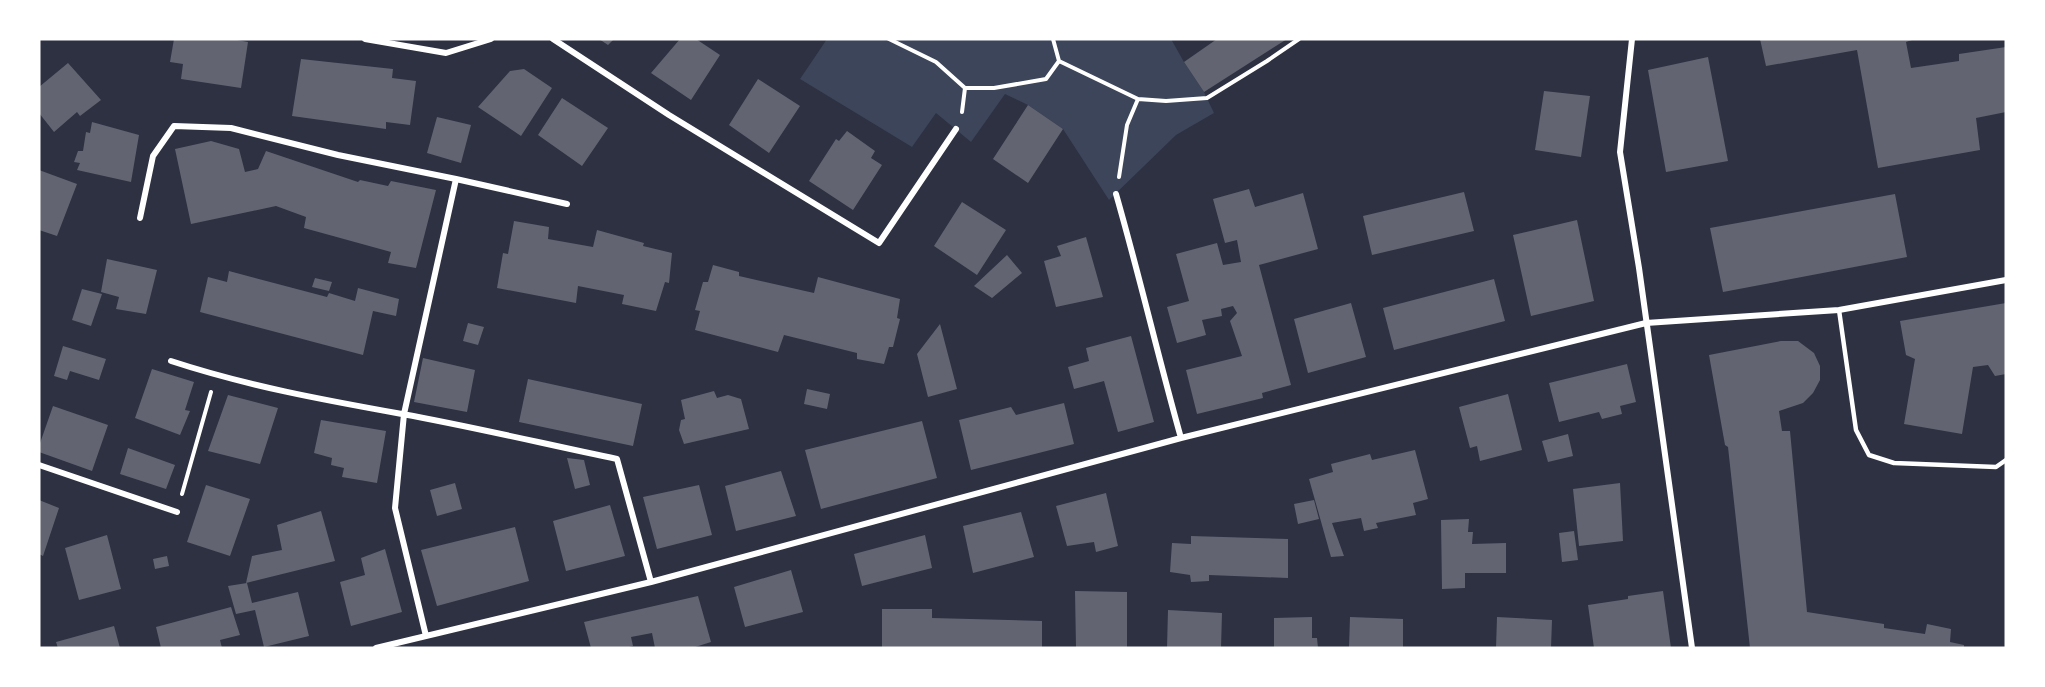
<svg xmlns="http://www.w3.org/2000/svg" width="2045" height="687" font-family="'DejaVu Sans',sans-serif">
  <style>
    .green { fill: #3c4559 }
    .building { fill: #626471 }
    .lines { fill: none; stroke-linecap: round; stroke-linejoin: round }
    .path { stroke: #fff; stroke-width: 4 }
    .service { stroke: #fff; stroke-width: 4.5 }
    .minor { stroke: #fff; stroke-width: 6 }
  </style>
  <rect width="100%" height="100%" fill="#2d3142"/>
  <path class="green" d="M827,39h344l13,23 20,30 10,21 -38,22 -67,65 -46,-71 -35,-24 -23,-11 -34,48 -35,-29 -24,34 -112,-68z"/>
  <path class="building" d="M174,39h58l16,3 -7,46 -60,-9 2,-15 -13,-2z
    M599,39h15l-6,6z
    M680,39h16l24,16 -29,45 -40,-27z
    M1217,39h70l-83,53 -20,-30z
    M1760,39h155l-9,3 5,26 48,-7v-7l47,-7v65l-30,6 4,32 -102,18 -21,-118 -91,16z
    M1708,57l20,104 -62,11 -18,-102z
    M301,59l92,10 -1,9 24,3 -6,44 -24,-3v7l-94,-13z
    M68,63l33,37 -21,16 -3,-4 -23,20 -15,-19v-26z
    M524,69l28,19 -31,48 -43,-29 32,-36z
    M758,79l42,27 -31,47 -40,-28z
    M1544,91l46,5 -9,61 -46,-7z
    M562,98l46,30 -26,38 -44,-31z
    M1028,105l35,24 -35,54 -35,-24z
    M437,117l34,8 -10,38 -34,-10z
    M92,122l47,13 -8,47 -54,-12 3,-7 -6,-1 4,-11h5l3,-19 4,1z
    M847,131l28,20 -4,7 11,7 -29,45 -44,-29 27,-42 3,2z
    M211,141l28,8 6,23 13,-3 8,-18 92,31 2,-2 28,6 3,-5 45,9 -20,78 -28,-5 3,-11 -87,-24 2,-11 -30,-11 -85,18 -16,-75z
    M39,170l38,14 -20,52 -18,-6z
    M1249,189l6,18 48,-14 15,56 -59,16 32,120 -29,8 1,5 -66,16 -11,-44 56,-14 -12,-35 7,-8 -4,-7 -12,3 1,7 -20,4 4,15 -29,8 -10,-36 22,-6 -13,-47 41,-11 6,22 18,-3 -4,-22 -12,3 -12,-44z
    M1464,192l10,39 -102,24 -9,-39z
    M1895,194l12,63 -184,35 -13,-64z
    M962,202l44,28 -29,45 -43,-29z
    M1577,220l17,81 -63,15 -18,-81z
    M514,221l35,6 -1,12 45,8 4,-17 47,13 -1,3 29,7 -3,30 -4,-1 -9,29 -34,-7 2,-9 -46,-9 -2,17 -79,-15 6,-35 5,1z
    M1086,237l17,60 -47,10 -12,-46 17,-5 -4,-10z
    M1007,255l15,18 -30,25 -18,-12z
    M107,259l50,11 -11,44 -30,-5 3,-12 -18,-5z
    M713,265l26,7v4l75,17 4,-16 82,22 -3,19 3,1 -7,28h-4l-5,17 -27,-5v-6l-73,-18 -6,17 -83,-22 5,-19 -5,-1 8,-28h5z
    M229,271l98,26 2,-4 26,8 3,-13 41,11 -3,17 -23,-5 -10,44 -163,-43 8,-35 19,5z
    M315,278l17,4 -3,9 -17,-4z
    M1494,279l11,42 -111,29 -11,-42z
    M82,289l20,5 -11,32 -19,-6z
    M1351,303l15,54 -58,16 -14,-54z
    M2006,303v71l-11,2 -7,-11 -15,2 -11,67 -58,-10 11,-65 -9,-4 -6,-34z
    M468,323l16,4 -6,18 -15,-4z
    M940,324l17,65 -29,8 -11,-43z
    M1131,336l23,86 -36,10 -14,-51 -30,8 -6,-22 21,-6 -3,-13z
    M1781,341h17l16,12 6,13v14l-7,13 -10,10 -24,8 3,20h8l17,181 77,12v4l41,6 2,-10 24,5 -1,13 14,3v3h-214l-22,-201 -3,-2 -16,-90z
    M63,346l43,13 -7,21 -29,-9 -3,9 -13,-4z
    M423,358l52,12 -8,42 -53,-10z
    M1627,364l9,38 -16,4 2,8 -20,5 -3,-7 -40,10 -10,-39z
    M152,369l42,13 -9,28 5,1 -10,24 -45,-17z
    M528,379l114,25 -9,42 -114,-24z
    M807,389l23,5 -3,15 -23,-5z
    M714,391l3,7 11,-3 13,4 8,30 -65,15 -5,-14 2,-10 4,-1 -4,-19z
    M1508,394l14,56 -42,11 -3,-15 -7,2 -11,-41z
    M228,395l50,13 -18,56 -52,-13z
    M1064,403l10,41 -103,26 -12,-50 52,-13 5,8z
    M53,406l55,19 -16,46 -53,-19v-6z
    M321,420l65,11 -9,52 -35,-6 2,-9 -13,-3 1,-7 -18,-5z
    M922,421l15,57 -116,31 -16,-59z
    M1568,434l5,22 -25,6 -6,-21z
    M128,448l47,17 -9,24 -46,-15z
    M1415,450l13,49 -15,4 3,12 -40,8 2,5 -14,3 -3,-13 -29,5 12,33 -13,1 -22,-78 24,-7 -2,-8 39,-10 2,6z
    M567,458l17,2 6,25 -15,4z
    M781,471l15,45 -60,15 -11,-45z
    M455,483l7,26 -25,7 -7,-26z
    M1620,483l3,58 -44,5 -6,-57z
    M206,485l44,14 -20,57 -43,-14z
    M699,485l13,50 -55,14 -14,-52z
    M1106,493l12,53 -22,6 -2,-10 -27,4 -11,-40z
    M39,500l20,8 -16,48 -4,-2z
    M1314,500l5,19 -21,5 -4,-20z
    M610,505l15,51 -59,15 -13,-50z
    M321,511l14,50 -89,22 6,-27 30,-6 -5,-25z
    M1021,512l13,45 -61,16 -10,-47z
    M1469,519l-1,13h5l-1,12 34,-1v30h-41v15l-23,1 -1,-69z
    M515,527l14,54 -92,25 -16,-56z
    M1574,531l4,29 -16,2 -3,-29z
    M107,535l14,54 -42,11 -14,-52z
    M925,535l7,33 -70,18 -8,-32z
    M1191,536l97,3v39l-79,-3v6l-18,1 -1,-7 -20,-3 2,-29 19,1z
    M385,549l17,63 -51,14 -11,-44 25,-7 -4,-17z
    M167,556l2,10 -14,3 -2,-10z
    M791,570l12,42 -58,15 -11,-40z
    M247,583l5,20 46,-11 11,44 -45,11 -9,-37 -19,4 -8,-28z
    M1075,591l52,1v56h-51z
    M1663,591l8,57h-77l-6,-43 40,-6v-3z
    M698,596l13,46 -19,6h-37l-3,-15 -21,4 2,9 -8,2h-34l-7,-26z
    M231,607l9,28 -20,5 2,8h-61l-5,-21z
    M882,609h50v9l110,3v27h-160z
    M1168,610l54,3 -1,35h-54z
    M1312,617v21h5l1,10h-44v-30z
    M1350,617l53,2v29h-54z
    M1497,617l55,3 -1,28h-55z
    M114,626l6,22h-62l-2,-6z"/>
  <g class="lines">
    <path class="path" d="M889,39l47,23 29,26 -3,24
      M1053,39l6,22 79,38 28,2 41,-3 60,-37 32,-22
      M965,88h29l52,-9 13,-18
      M1119,177l8,-52 11,-26
      M182,494l29,-102"/>
    <path class="service" d="M1839,310l17,120 13,25 25,8 102,4 10,-7"/>
    <path class="minor" d="M365,39l81,14 45,-14
      M553,39l116,76 210,128 77,-114
      M1632,39l-12,113 19,116 53,380
      M456,179l111,25
      M1116,194c23,80 42,162 65,244
      M140,218l13,-62 21,-30 57,2 107,27 118,24 -52,235 -9,94 31,128
      M171,361c76,25 153,39 231,53 72,13 143,30 215,45l34,123
      M39,465l138,47
      M376,648l275,-66 530,-144 465,-115 193,-13 167,-30"/>
  </g>
  <rect width="2045" height="687" fill="none" stroke="#ffffff" stroke-width="81"/>
</svg>
